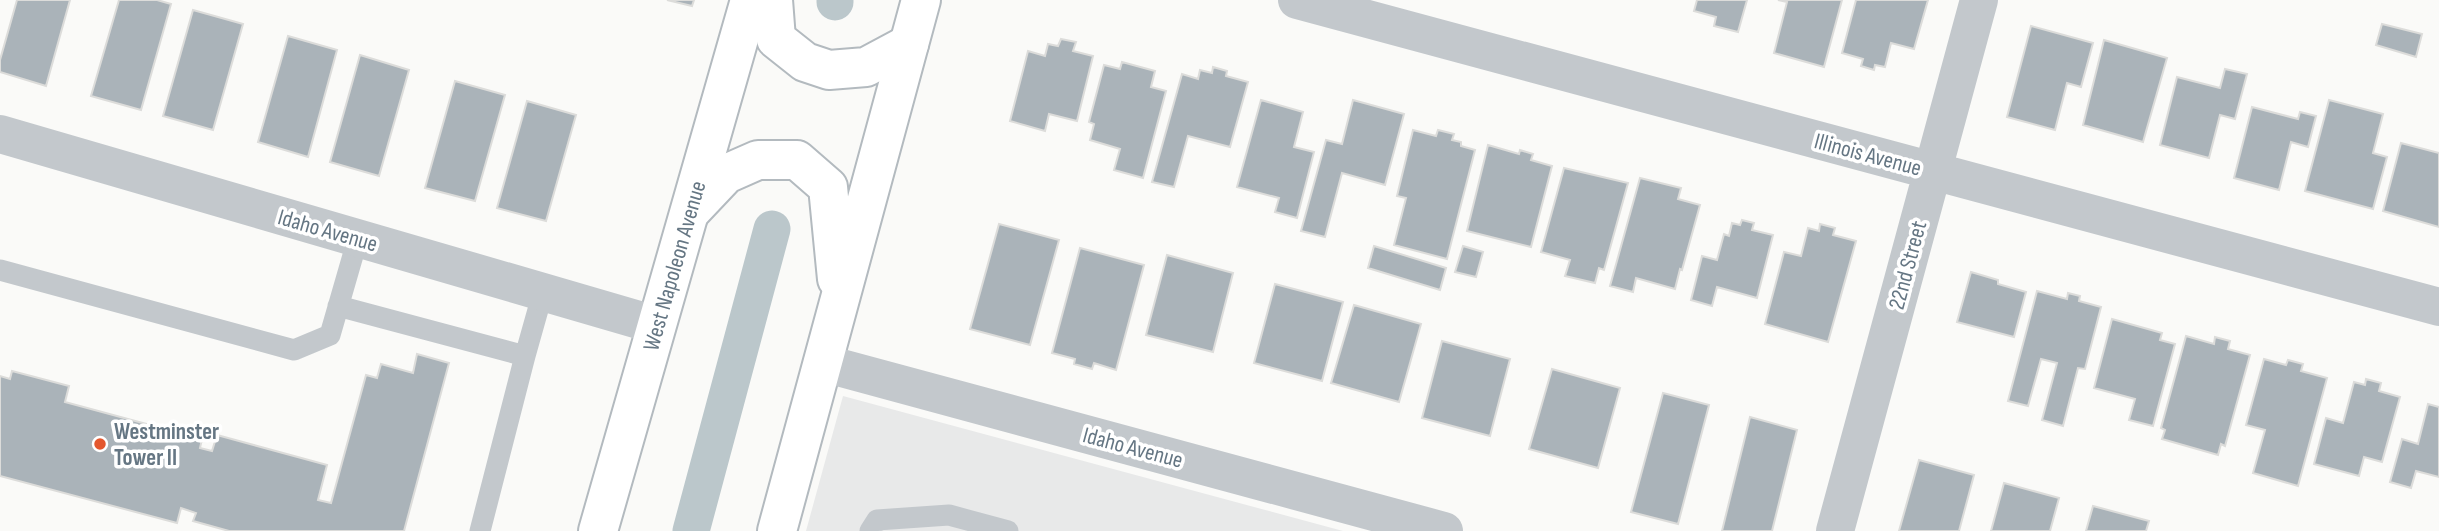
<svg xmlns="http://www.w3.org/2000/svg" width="2439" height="531" font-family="'Sofia Sans Condensed',sans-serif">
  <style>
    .built { fill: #e8e9e9 }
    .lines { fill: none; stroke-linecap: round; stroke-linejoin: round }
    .canal { stroke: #bbc7cb; stroke-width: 37 }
    .building { fill: #aab3b9; stroke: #dcdcda; stroke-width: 2 }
    .secondary-casing { stroke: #b3babf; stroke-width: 42 }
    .lane { stroke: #c3c8cc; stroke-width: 21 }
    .street { stroke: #c3c8cc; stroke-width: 38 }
    .secondary { stroke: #fff; stroke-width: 38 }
    .poi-dot { fill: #e4572e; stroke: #fff; stroke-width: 2.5 }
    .labels { text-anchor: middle; stroke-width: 7; stroke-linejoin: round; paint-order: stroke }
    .street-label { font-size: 23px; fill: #657683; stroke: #fff }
    .poi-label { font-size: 23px; font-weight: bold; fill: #657683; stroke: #fff; text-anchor: start }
  </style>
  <rect width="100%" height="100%" fill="#fafaf8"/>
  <path class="built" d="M843,396l500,135h-537z"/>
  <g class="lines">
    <path class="canal" d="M835,2v-2
      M691,531l81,-302"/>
  </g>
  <path class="building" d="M17,0h53l-24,86 -46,-14v-12z
    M119,0h38l14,4 -30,106 -50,-14z
    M667,0h27l-2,6z
    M1697,0h50l-9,32 -24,-6 2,-9 -22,-6z
    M1778,0h64l-18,67 -50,-14 13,-51z
    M1856,0h72l-14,49 -23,-6 -6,24 -10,-2 -1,5 -13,-4 2,-7 -21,-6z
    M193,10l50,14 -30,106 -50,-14z
    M2382,24l40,10 -6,23 -40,-12z
    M2031,26l62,17 -12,44 -14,-4 -12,47 -48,-13z
    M288,36l49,14 -29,107 -50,-15z
    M1061,39l15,3 -3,9 20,5 -16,65 -28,-7 -4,17 -35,-10 18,-70 17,5 3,-12 10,2z
    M2104,40l63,18 -24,84 -60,-17z
    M360,55l49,15 -30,106 -49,-14z
    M1122,62l33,9 -4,16 15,4 -23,87 -29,-8 6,-21 -30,-9 4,-16 -5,-2 15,-57 16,4z
    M1213,67l14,4 -1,5 22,6 -18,65 -42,-11 -14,51 -22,-5 30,-108 16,5 2,-9 12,3z
    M2225,69l22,5 -12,45 -15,-4 -11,43 -49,-13 17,-68 43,11z
    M455,81l50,14 -30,106 -50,-13z
    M1261,100l42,12 -9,35 20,5 -17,66 -22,-6 4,-14 -42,-11z
    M1353,100l51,14 -19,71 -43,-12 -17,64 -24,-6 25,-91 16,4z
    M2329,100l54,14 -10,39 14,4 -14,52 -68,-18z
    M527,101l49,14 -30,106 -49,-13z
    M2252,107l46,12 2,-7 16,4 -8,31 -17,-5 -12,48 -45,-12z
    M1413,130l23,6 2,-6 16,4 -2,6 9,2v4l14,4 -28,109 -53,-14 12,-47 -9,-2z
    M2401,143l38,10v74l-56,-16z
    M1488,145l31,9 1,-4 13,4 -2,6 21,6 -21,81 -64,-16z
    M1564,168l64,15 -24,87 -5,-2 -4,15 -30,-7 5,-16 -29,-8z
    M1640,178l41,10 -3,11 22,6 -18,65 -2,-1 -5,20 -39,-11 -3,14 -23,-6z
    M1742,220l12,3 -2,7 21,5 -16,63 -40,-11 -5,19 -21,-6 11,-44 15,4 7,-26 5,2 3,-13 8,2z
    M999,224l60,16 -29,105 -60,-16z
    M1820,224l15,4 -2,7 23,6 -28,101 -63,-18 19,-72 17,4 7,-28 11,3z
    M1374,246l72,22 -6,22 -72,-22z
    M1463,246l20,6 -7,25 -21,-5z
    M1080,248l64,17 -28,105 -22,-7 -2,6 -18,-5 1,-5 -23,-6z
    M1167,255l66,18 -20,79 -67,-17z
    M1971,272l27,8v4l28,8 -12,45 -57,-15z
    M1275,284l68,18 -21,79 -68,-18z
    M2037,291l30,8 1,-6 12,3 -1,5 22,6 -16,62 -7,-1 -15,58 -21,-6 15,-57 -16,-4 -13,47 -20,-5z
    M1354,305l67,19 -22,78 -68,-19z
    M2112,319l50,14 -2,7 15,4 -22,82 -24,-6 6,-21 -41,-11z
    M2186,336l28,8 1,-7 15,4 -2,8 22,6 -25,91 -4,-2 -3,11 -56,-16 3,-9 -4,-2z
    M1442,341l68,18 -20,77 -68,-18z
    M417,354l32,9 -45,168h-175l-36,-10 3,-8 -15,-5 -4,15 -177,-47v-100l10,3 2,-8 57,15 -4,16 137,37 -2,9 12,3 5,-16 110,30 -9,35 13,3 35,-128 11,3 4,-14 32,9z
    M2264,359l22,6 2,-5 15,4 -2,7 26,7 -29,108 -45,-13 12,-43 -19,-5z
    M1552,369l68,19 -22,80 -69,-19z
    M2366,379l15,4 -2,8 21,6 -18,65 -18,-5 -5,19 -45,-12 12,-46 17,5 11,-41 11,3z
    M1663,393l46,12 -31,119 -47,-12z
    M2428,404l11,3v70l-23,-6 -5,17 -21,-6 12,-43 16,5z
    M1750,417l47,13 -25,101h-50z
    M1919,460l55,15 -15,56h-60z
    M2004,483l55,15 -9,33h-59z
    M2093,506l56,15 -3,10h-60z"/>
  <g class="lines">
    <defs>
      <g id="secondary">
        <path d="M773,0l3,39 29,23 24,8 37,-3 43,-23"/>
        <path d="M691,211l35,-37 32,-14h39l31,27 9,92"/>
        <path id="s1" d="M598,531l152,-531"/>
        <path d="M777,531l144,-531"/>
      </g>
    </defs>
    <use href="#secondary" class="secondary-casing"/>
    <path class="lane" d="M0,270l294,80 36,-15 28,-97
      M338,306l187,50 18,-64
      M480,531l45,-175
      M870,531l7,-11 72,-5 59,16"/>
    <path class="street" d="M1297,0l1142,307
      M0,134l656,191
      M823,363l621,168
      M1835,531l144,-531"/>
    <use href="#secondary" class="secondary"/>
  </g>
  <circle class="poi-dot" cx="100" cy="444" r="7"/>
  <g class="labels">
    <g class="street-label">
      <text transform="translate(1868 154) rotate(15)" y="8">Illinois Avenue</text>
      <text transform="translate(328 230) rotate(16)" y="8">Idaho Avenue</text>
      <text dy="8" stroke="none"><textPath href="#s1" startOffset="276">West Napoleon Avenue</textPath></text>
      <text transform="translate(1907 265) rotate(-75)" y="8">22nd Street</text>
      <text transform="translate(1133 447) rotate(15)" y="8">Idaho Avenue</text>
    </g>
    <g class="poi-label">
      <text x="114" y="439">Westminster<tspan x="114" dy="26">Tower II</tspan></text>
    </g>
  </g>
</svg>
